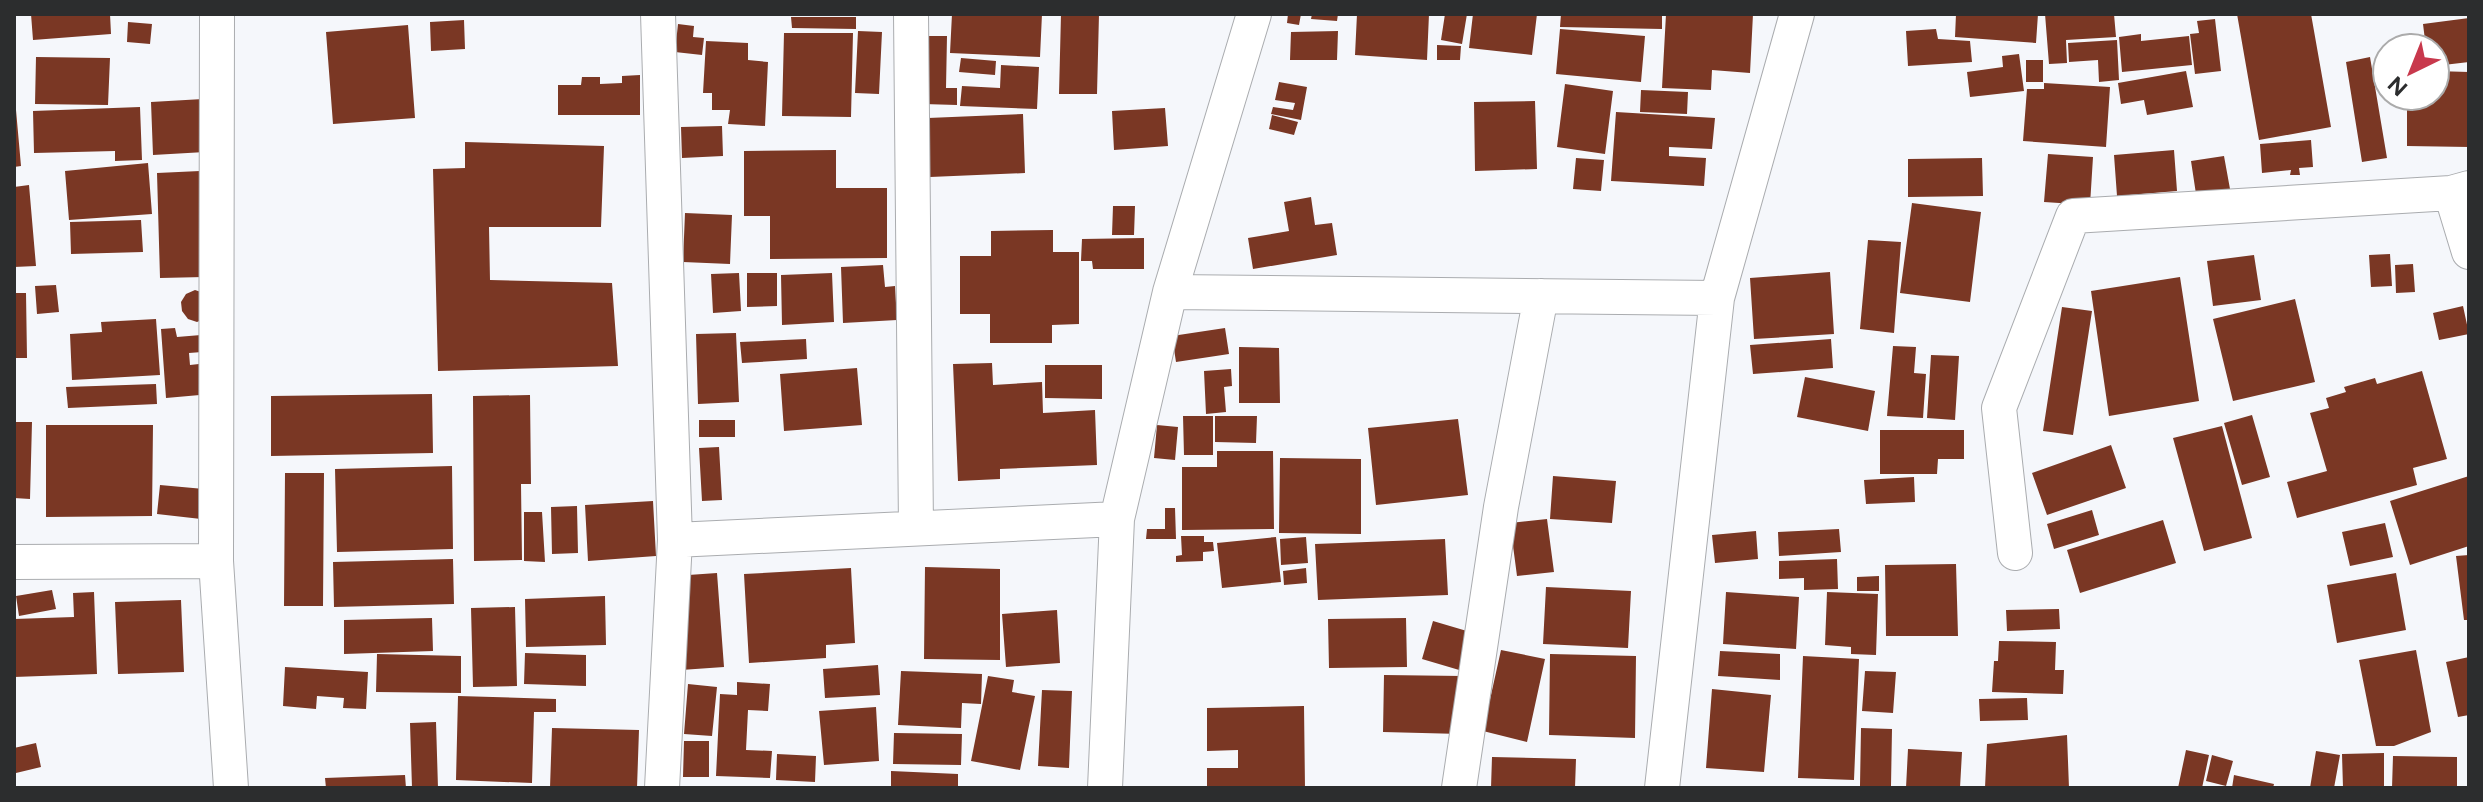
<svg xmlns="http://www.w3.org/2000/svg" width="2483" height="802" font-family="Figtree,sans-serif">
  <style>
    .building { fill: #7a3724 }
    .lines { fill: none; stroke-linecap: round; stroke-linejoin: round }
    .street-casing { stroke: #aaacaf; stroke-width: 36 }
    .street { stroke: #fff; stroke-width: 34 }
  </style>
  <rect width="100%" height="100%" fill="#f5f7fb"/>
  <path class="building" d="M31,14h79l1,20 -78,6z
    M952,14h90l-2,43 -90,-4z
    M1061,14h38l-2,80h-38z
    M1288,14h13l-2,11 -12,-2z
    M1312,14h26l-1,7 -26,-2z
    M1357,14h72l-2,46 -72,-5z
    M1445,14h22l-5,30 -21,-4z
    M1473,14h64l-5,41 -63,-7z
    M1561,14h101v15l-102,-2z
    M1666,14h87l-3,59 -38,-3 -1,20 -49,-2z
    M1956,14h82l-2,29 -81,-6z
    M2045,14h69l2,23 -50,3 1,23 -18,1z
    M2237,14h74l20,113 -72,13z
    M791,17h65v12l-64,-1z
    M2469,18v44l-34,4v-18h-9l-3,-24z
    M2215,19l6,52 -26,3 -5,-40 9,-1 -2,-12z
    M464,20l1,29 -34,2 -1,-29z
    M128,22l24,2 -2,20 -23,-2z
    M678,24l16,2 -1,11 11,1 -2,17 -27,-3z
    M408,25l7,93 -82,6 -7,-92z
    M1560,29l85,7 -4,46 -85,-8z
    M1936,29l2,10 32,2 2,21 -64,4 -2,-35z
    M858,31l24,1 -3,62 -24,-1z
    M1338,31l-1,29h-47l1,-28z
    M784,33h69l-2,84 -69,-1z
    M2141,34v7l48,-5 3,29 -70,7 -3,-35z
    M926,36h21l-1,52h11v17l-34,-1z
    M2117,40l2,40 -20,2 -1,-22 -29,2 -1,-19z
    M706,41l42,2v17l20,2 -3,64 -37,-2 2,-14h-18v-17h-9z
    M1437,45l24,1 -1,14h-23z
    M2019,54l5,37 -54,6 -3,-25 36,-5 -1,-11z
    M36,57l74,1 -2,47 -73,-1z
    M2370,57l17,101 -25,4 -16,-100z
    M961,58l35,3 -1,14 -36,-3z
    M2026,60h17v22h-17z
    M1001,65l38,2 -2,42 -77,-3 2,-20 38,2z
    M2186,71l7,36 -46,8 -3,-15 -23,4 -3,-21z
    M2435,71l34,1v75l-62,-1v-50h28z
    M640,75v40h-82v-30h23l1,-8h18v7l22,-1v-7z
    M1279,82l28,5 -6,33 -30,-6 2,-7 20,3 2,-7 -20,-3z
    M2044,83l66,4 -4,60 -83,-6 4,-52h17z
    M1565,84l48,7 -8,63 -48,-7z
    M1641,90l47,2 -1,22 -47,-2z
    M203,99l2,53 -52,3 -2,-53z
    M1535,101l2,68 -62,2 -1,-69z
    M140,107l2,53 -27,1v-10l-81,2 -1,-42z
    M1165,108l3,38 -54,4 -2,-39z
    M14,110h2l5,56 -7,1z
    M1616,112l99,6 -3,31 -43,-2v9l37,2 -2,28 -93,-5z
    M1023,114l2,59 -95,4 -2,-59z
    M1272,115l26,7 -4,13 -25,-6z
    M722,126l1,30 -41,2 -1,-31z
    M2311,140l2,27 -14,1 1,7h-10l1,-5 -29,3 -2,-29z
    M465,142l139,4 -3,81h-112l1,53 122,3 6,83 -180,5 -5,-202 32,-1z
    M836,150v38h51v70l-117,1v-43h-26v-65z
    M2174,150l3,41 -60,5 -3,-41z
    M2048,154l45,3 -3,48 -46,-3z
    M2224,156l6,33 -34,5 -5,-33z
    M1576,158l28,2 -3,31 -28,-2z
    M1982,158l1,38 -75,1v-38z
    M148,163l4,51 -83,6 -4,-49z
    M200,171l4,106 -44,1 -3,-105z
    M29,185l7,81 -22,1v-80z
    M1311,197l4,28 17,-2 5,32 -84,14 -5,-31 41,-7 -5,-29z
    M1912,203l69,9 -11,90 -70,-9z
    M1113,206h22l-1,29h-22z
    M685,213l47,2 -2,49 -47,-2z
    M141,220l2,32 -72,2 -1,-32z
    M1053,230v22h26v72l-27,1v18h-62v-29h-30v-58h31v-25z
    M1144,238v31h-51l-1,-8h-11l1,-22z
    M1868,240l33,2 -7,91 -34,-4z
    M2390,254l2,32 -21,1 -2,-32z
    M2254,255l7,45 -48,6 -6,-45z
    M2413,264l2,28 -19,1 -1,-28z
    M883,265l2,22 10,-1 2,34 -54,3 -2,-56z
    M1830,272l4,62 -80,5 -4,-61z
    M739,273l2,38 -28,2 -2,-39z
    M747,273h30v33l-30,1z
    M832,273l2,49 -52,3 -1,-50z
    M2180,277l19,124 -90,15 -18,-125z
    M56,285l3,27 -22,2 -2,-28z
    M195,290l9,3 2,25 -9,4 -9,-3 -6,-8 -1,-9 5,-8z
    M14,293h12l1,65h-13z
    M2295,299l20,83 -82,19 -20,-82z
    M2463,306l6,28 -30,6 -6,-27z
    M2062,307l30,4 -19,124 -30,-4z
    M156,319l4,56 -88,5 -2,-46 32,-2 -1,-10z
    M175,328l2,9 24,-2 1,17 -13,1 1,12 9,-1 1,9 11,21 -45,4 -5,-69z
    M1225,328l4,26 -53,8 -4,-26z
    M736,333l3,69 -41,2 -2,-70z
    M806,339l1,20 -65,4 -2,-21z
    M1831,339l2,29 -80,6 -3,-29z
    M1893,346l23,1 -2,26 12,1 -3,44 -36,-2z
    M1239,347l40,1 1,55h-41z
    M1931,355l28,1 -4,64 -28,-2z
    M992,363l1,22 49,-3 1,31 52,-3 2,55 -97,4v10l-42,2 -5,-117z
    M1045,365h57v34l-57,-1z
    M857,368l5,57 -78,6 -4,-57z
    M1231,369l1,17 -8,1 2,25 -20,2 -2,-43z
    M2422,371l25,88 -34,9 4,17 -120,33 -10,-36 40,-11 -17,-58 19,-5 -3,-10 20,-6 -2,-5 31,-9 2,6z
    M1805,377l70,14 -7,40 -71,-14z
    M156,384l1,20 -89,4 -2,-21z
    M432,394l1,59 -162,3v-60z
    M530,395l1,89h-10l1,76 -48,1 -1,-165z
    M2252,415l18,62 -28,8 -18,-62z
    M1183,416h30v39h-29z
    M1215,416h42l-1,27 -41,-1z
    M1458,419l10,76 -92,10 -8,-77z
    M699,420h36v17h-36z
    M14,422h18l-2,77 -16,-1z
    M46,425h107l-1,91 -106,1z
    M1157,425l21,2 -3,33 -21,-2z
    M2222,426l30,112 -48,13 -31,-113z
    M1880,430h84v29h-26l-1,15h-57z
    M2111,445l15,43 -79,27 -15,-42z
    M719,447l3,53 -20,1 -3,-53z
    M1217,451h56l1,78 -92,1v-63h35z
    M1280,458l81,1v75l-82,-1z
    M452,466l1,83 -116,3 -2,-83z
    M285,473h39l-1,133h-39z
    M1553,476l63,5 -4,42 -62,-4z
    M2469,476v70l-59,19 -20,-64z
    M1914,477l1,25 -49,2 -2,-24z
    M160,485l44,4 -3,30 -44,-5z
    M653,501l3,55 -68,5 -3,-56z
    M577,506l1,47 -26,1 -1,-47z
    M1165,508h10l1,31h-30l1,-10h18z
    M2092,510l7,25 -45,14 -7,-25z
    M524,512h18l3,50 -21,-1z
    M1547,519l7,53 -37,4 -7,-53z
    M2163,520l13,43 -96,30 -13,-43z
    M2385,523l8,34 -43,9 -8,-34z
    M1839,529l2,23 -62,4 -1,-24z
    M1756,531l2,28 -43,4 -3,-28z
    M1181,536h23v6h9l1,9 -11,1v9l-27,1v-6l6,-1z
    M1276,537l5,45 -59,6 -5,-45z
    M1306,537l2,26 -27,2 -1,-26z
    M1445,539l3,56 -130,5 -3,-56z
    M2469,555v65h-5l-8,-64z
    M453,559l1,45 -120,3 -1,-45z
    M1837,559l1,30 -34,1v-12l-25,1v-18z
    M1956,564l2,72h-72l-1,-71z
    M925,567l75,2v91l-76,-1z
    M851,568l4,75 -29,2v13l-77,5 -5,-89z
    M1306,568l1,15 -23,2 -1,-14z
    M717,573l7,94 -43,3 -7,-94z
    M2396,573l10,57 -69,13 -10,-58z
    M1879,576v15h-22v-14z
    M1546,587l85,4 -3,57 -85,-4z
    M52,590l4,19 -37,7 -3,-20z
    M94,592l3,82 -83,3v-58l60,-2 -1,-24z
    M1726,592l73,5 -3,52 -73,-5z
    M1827,592l51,2 -2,61 -25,-1v-7l-26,-2z
    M605,596l1,49 -80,2 -1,-48z
    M181,600l3,72 -66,2 -3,-72z
    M515,607l2,79 -44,1 -2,-79z
    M2059,609l1,20 -53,2 -1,-21z
    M1057,610l3,53 -54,4 -4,-53z
    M432,618l1,33 -89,3v-34z
    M1406,618l1,49 -78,1 -1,-49z
    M1433,621l44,13 -11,38 -44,-13z
    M1999,641l57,1 -1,28h9l-1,24 -71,-2 2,-31h4z
    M1501,650l44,9 -18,83 -44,-11z
    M2416,650l15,82 -37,14h-18l-17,-86z
    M1720,651l60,3v26l-62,-4z
    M525,653l61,2v31l-62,-2z
    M377,654l84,2v37l-85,-1z
    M1550,654l86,2 -1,82 -86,-3z
    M1803,656l56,3 -5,121 -56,-2z
    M2469,657v58l-11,2 -12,-55z
    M878,665l2,30 -55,3 -2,-29z
    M285,667l83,5 -2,37 -23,-1 1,-10 -27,-2 -1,13 -33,-3z
    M901,671l81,3 -1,30 -19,-1 -1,25 -63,-3z
    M1865,671l31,1 -3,41 -31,-2z
    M1384,675l78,1 -1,58 -78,-2z
    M988,676l26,4 -2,12 23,4 -15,74 -49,-9z
    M737,682l33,2 -2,27 -20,-1 -2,40 26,1 -2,27 -54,-2 4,-82 17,1z
    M688,684l29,3 -5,49 -28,-2z
    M1712,689l59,6 -7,77 -58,-4z
    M1042,690l30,1 -3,77 -31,-2z
    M458,696l98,3v13h-22l-2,71 -76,-3z
    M2027,698l1,22 -48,1 -1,-22z
    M1304,706l1,82h-98v-20h31v-18l-31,1v-43z
    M876,707l3,54 -55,4 -5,-54z
    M436,722l2,66h-26l-2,-65z
    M552,728l87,2 -2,58h-87z
    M1861,728l31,1 -1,57h-31z
    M894,733l68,1 -1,31 -68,-1z
    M2067,735l2,53h-84l2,-44z
    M684,741h25v36h-26z
    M36,743l5,24 -25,6 -2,-25z
    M1908,749l54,3 -2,36h-54z
    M2186,750l23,5 -7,33h-24z
    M2316,751l24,4 -6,33h-24z
    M2384,753v35h-41l-1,-34z
    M777,754l39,2 -1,26 -39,-2z
    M2212,755l21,6 -7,25 -20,-5z
    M2393,756l64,1v31h-65z
    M1492,757l84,2 -1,29h-84z
    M891,771l67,3v14h-67z
    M405,775l1,13h-80l-1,-10z
    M2234,775l40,9 -1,4h-41z"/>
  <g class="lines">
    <defs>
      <path id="street" d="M217,14l-1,547 15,227
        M658,14l17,526 -13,248
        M911,14l5,514
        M2451,193l18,59
        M1170,292l547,6
        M675,540l442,-21
        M2015,553l-16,-145 74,-192 378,-23 18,-5
        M14,562l202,-1
        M1105,788l12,-269 53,-227 84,-278
        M1459,788l42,-281 40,-211
        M1662,788l55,-490 80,-284"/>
    </defs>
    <use href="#street" class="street-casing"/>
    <use href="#street" class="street"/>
  </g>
  <rect width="2483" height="802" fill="none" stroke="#2c2d2e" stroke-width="32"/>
  <g transform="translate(2411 72) rotate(223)"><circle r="38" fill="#ffffff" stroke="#ababab" stroke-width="2"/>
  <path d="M0-6L14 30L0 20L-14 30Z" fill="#c8384c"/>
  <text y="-12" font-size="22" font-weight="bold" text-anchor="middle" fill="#2c2d2e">N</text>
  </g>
</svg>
